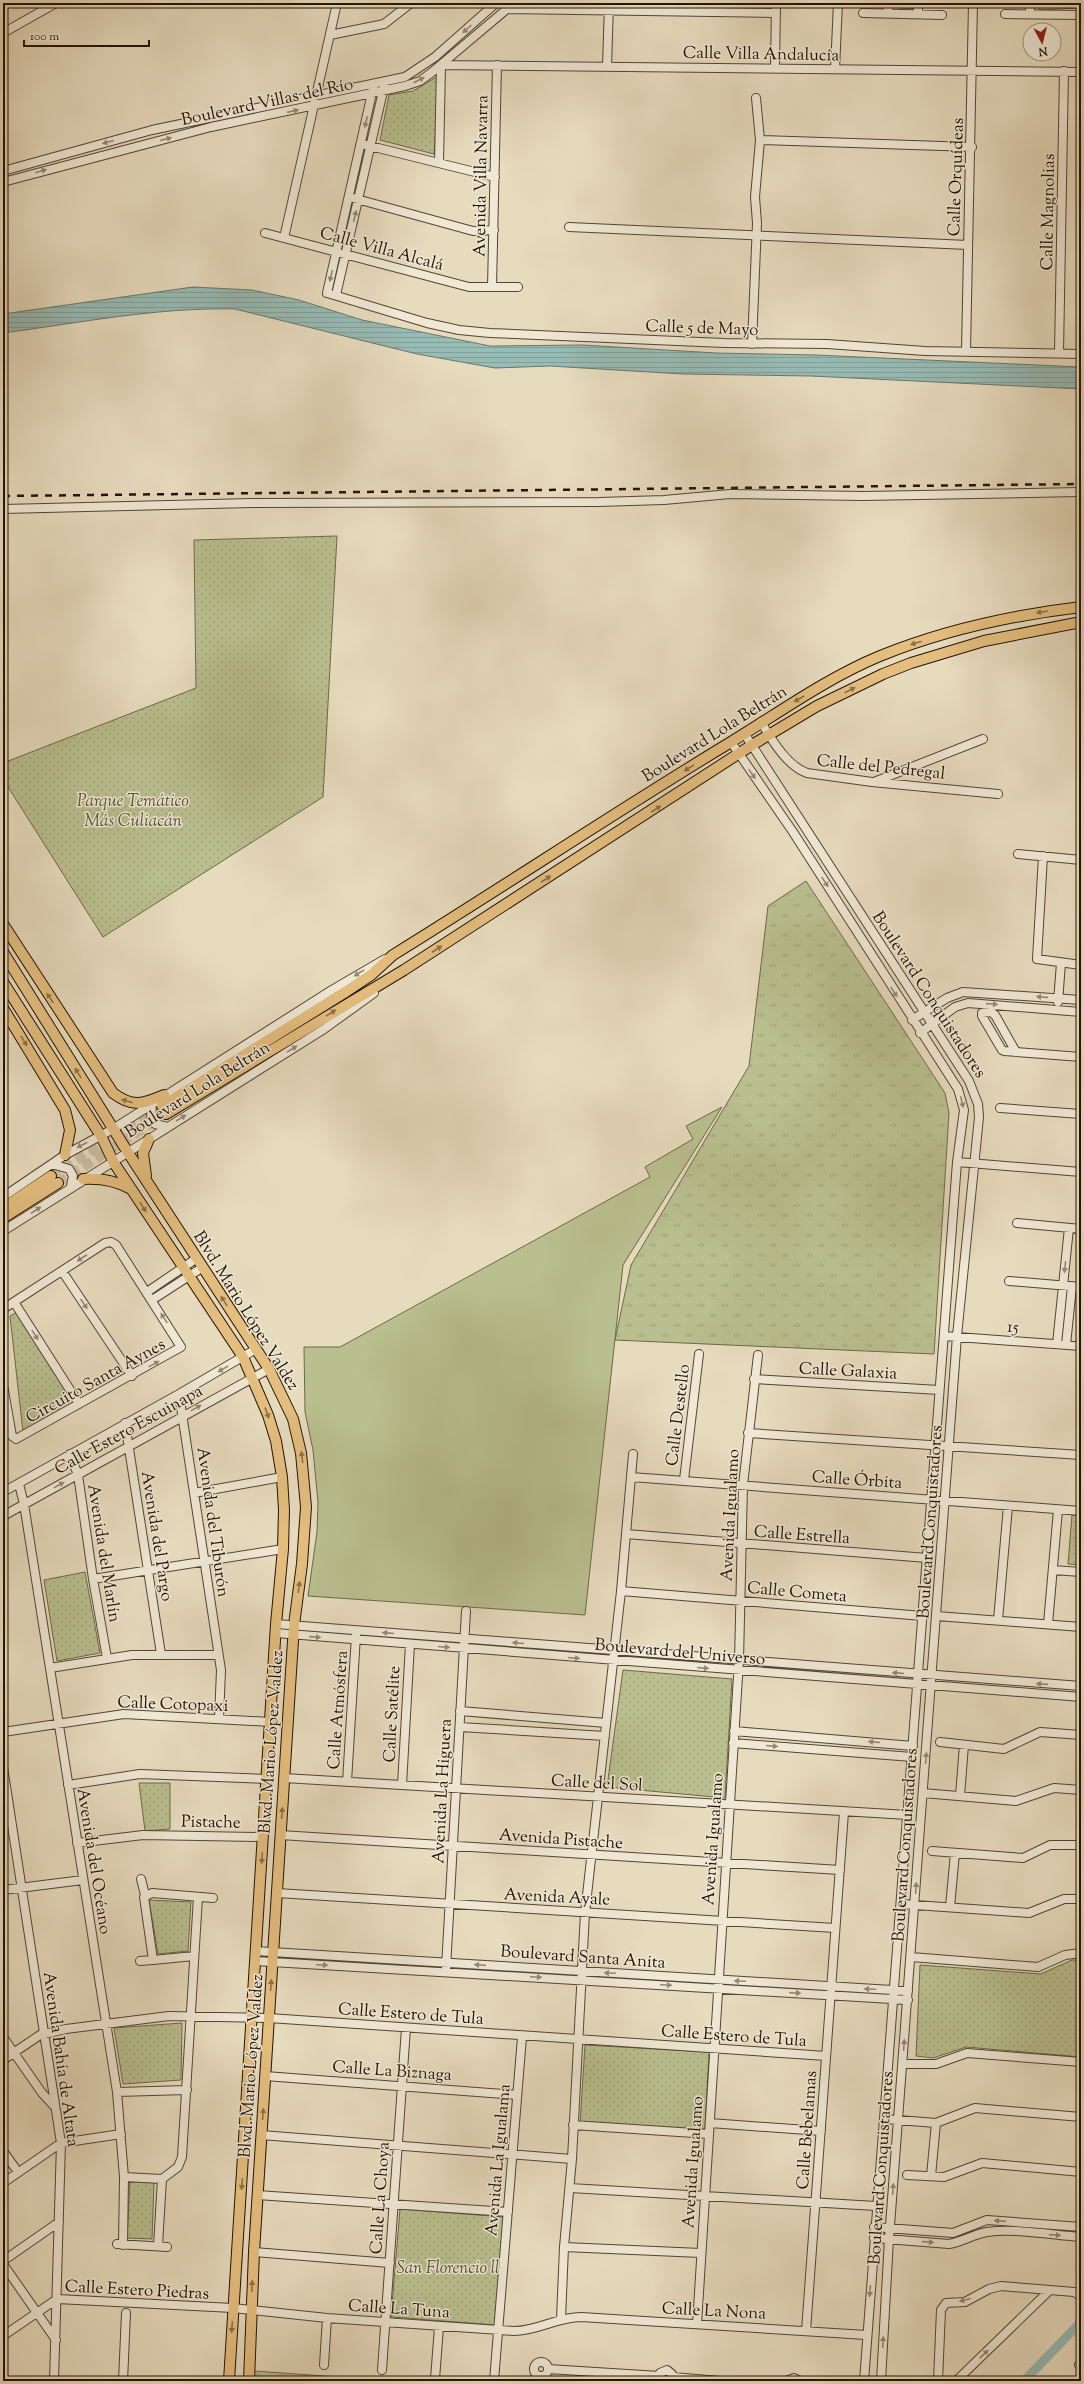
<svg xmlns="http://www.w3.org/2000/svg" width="1084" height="2384" font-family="'Sorts Mill Goudy',serif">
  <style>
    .grass { fill: url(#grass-tufts); stroke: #6e6849 }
    .park { fill: url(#park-dots); stroke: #6e6849 }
    .pitch { fill: #b9bf8f; stroke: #6e6849 }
    .water { fill: url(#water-rules); stroke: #69776e }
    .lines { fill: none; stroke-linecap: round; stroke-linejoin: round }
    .canal { stroke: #97bbb5; stroke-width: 9 }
    .major-tunnel { stroke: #cabda2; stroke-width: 10; stroke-dasharray: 10 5; stroke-linecap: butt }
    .minor-casing { stroke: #554432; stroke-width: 10 }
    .major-casing { stroke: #241203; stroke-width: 12 }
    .minor { stroke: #efe8d5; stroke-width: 8 }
    .major { stroke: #e4be7f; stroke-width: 10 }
    .rail { stroke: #241203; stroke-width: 2.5; stroke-dasharray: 7 7; stroke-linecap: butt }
    .oneway { fill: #948876 }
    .oneway2 { fill: #8e7147 }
    .labels { text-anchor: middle; stroke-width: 3; stroke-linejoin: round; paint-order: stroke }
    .street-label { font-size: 17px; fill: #241203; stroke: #efe8d5 }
    .park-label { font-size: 17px; font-style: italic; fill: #584f34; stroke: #efe8d5 }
  </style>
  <defs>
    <pattern id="grass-tufts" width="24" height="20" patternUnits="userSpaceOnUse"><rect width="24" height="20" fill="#b9bf8f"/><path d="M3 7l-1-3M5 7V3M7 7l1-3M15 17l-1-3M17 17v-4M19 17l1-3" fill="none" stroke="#9fa37a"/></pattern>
    <pattern id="park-dots" width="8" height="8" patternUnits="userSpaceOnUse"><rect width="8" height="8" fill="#b9bf8f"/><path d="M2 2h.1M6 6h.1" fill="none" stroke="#9fa37a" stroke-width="1.8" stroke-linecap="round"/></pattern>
    <pattern id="water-rules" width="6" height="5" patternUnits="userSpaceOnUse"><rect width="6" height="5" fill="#97bbb5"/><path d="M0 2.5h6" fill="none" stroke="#82a09a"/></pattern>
  </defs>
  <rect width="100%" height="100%" fill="#e7dbbe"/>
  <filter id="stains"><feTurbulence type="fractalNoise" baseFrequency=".005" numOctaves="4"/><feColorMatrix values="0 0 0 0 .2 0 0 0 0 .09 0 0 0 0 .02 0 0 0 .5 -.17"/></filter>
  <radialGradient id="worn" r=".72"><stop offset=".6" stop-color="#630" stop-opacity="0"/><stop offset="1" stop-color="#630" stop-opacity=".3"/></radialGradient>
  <path class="grass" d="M806,881l139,212 4,20 -15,241 -319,-14 16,-75 118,-199 19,-160z
    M254,2371l143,10h-144z"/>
  <path class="park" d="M898,3h20v6l-20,-1z
    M1038,3h43v5l-42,2z
    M440,75l-6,79 -54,-14 9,-45 24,-4z
    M337,536l-14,261 -220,140 -100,-158v-16l193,-75 -2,-148z
    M1080,1237h1v45h-4z
    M20,1311l55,92 -52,29 -13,-116z
    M1072,1515l9,1v49l-13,-1z
    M85,1572l15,81 -43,8 -13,-81z
    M623,1670l109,9 -7,119 -118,-11z
    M139,1783h31v46l-25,2z
    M149,1900l42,2 -3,49 -30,3z
    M1072,1960h9v97l-115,-10 -33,11 -17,-2 4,-91 121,9z
    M182,2023l-1,57 -58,4 -9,-56z
    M585,2045l124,7 -4,77 -125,-5z
    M130,2181l24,1 -2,57 -25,-1z
    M400,2209l104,8 -9,108 -104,-8z"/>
  <path class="pitch" d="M722,1107l-99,158 -38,350 -277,-19 9,-64 1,-30 -5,-52 -8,-38 -1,-65h36l310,-170 -5,-10 48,-28 -7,-13z"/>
  <path class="water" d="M193,287l59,3 47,10 63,20 128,26 93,-1 133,8 100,2 265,12v22l-270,-13 -128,-2 -133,-8 -55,2 -78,-14 -182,-45c-77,-2 -156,14 -232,24v-19z"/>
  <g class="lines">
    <path class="canal" d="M1024,2381l57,-59"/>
    <path class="major-tunnel" d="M51,1176l111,-70
      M58,1183l108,-69"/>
    <defs>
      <path id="minor" d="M501,3l7,6 268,4
        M863,13l79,2
        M888,13v-10
        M918,14v-11
        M1005,14l76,1
        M1030,14v-11
        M3,33l53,-30
        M330,35l54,-11 27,-21
        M441,65l640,7
        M607,67l2,-64
        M775,68l1,-65
        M835,69l3,-66
        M374,84l-47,209 100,30 32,7 31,3 234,10 103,1 98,7 156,3
        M760,140l212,7
        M366,145l129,32
        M439,163l2,-98
        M3,171l149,-41 253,-53 30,-20 61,-54
        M3,182l208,-55 194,-41 15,-5 11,-8 83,-70
        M353,198l120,33 21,-1
        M569,227l399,18
        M265,233l204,54h49
        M284,238l53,-235
        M492,287l5,-222
        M336,295l48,-208
        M752,344l5,-121 -2,-26 5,-57 -4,-42
        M966,351l7,-348
        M1059,353l5,-282
        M3,509l249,-6 347,-1 65,-2 66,-6 133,2 218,-4
        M761,722c11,18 26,44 46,51l65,9 126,12
        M744,733l225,348 9,23 1,13 -22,219 -68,903 -8,142
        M731,742l62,90 165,257 6,21 -7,52 -93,1219
        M874,782l109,-43
        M1018,854l63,6
        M1043,856l-6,103 44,6
        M1058,1002l3,-39
        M912,1020l35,-22 16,-6 118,8
        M920,1033l35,-26 13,-4 113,9
        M1016,1052l-21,-37 -4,-3 -9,1v3l20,34 2,1 77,6
        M152,1102l-1,18 4,4 13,3
        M1000,1108l81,6
        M957,1162l124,10
        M52,1164l17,5 4,7 -2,10
        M3,1197l62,-42 48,-26 219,-139 53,-31
        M1017,1223l64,6
        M3,1231l321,-202 50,-36
        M62,1271l70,105
        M1009,1281l72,6
        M147,1292l50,-34
        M152,1300l51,-33
        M14,1302l65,102
        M3,1309l102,-66 6,-1 5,3 65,102 -165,92 -4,-3 -9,-51
        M944,1336l137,10
        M1057,1344l12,-116
        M1066,1345l6,-59
        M754,1379l185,11
        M179,1394l42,276 -2,49
        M125,1423l36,231
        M748,1433l333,22
        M70,1454l8,21 15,104 14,79
        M631,1477l450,34
        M684,1480l15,-126
        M19,1484l5,20 93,588 7,85 -1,68
        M3,1492l176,-98 77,-45
        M194,1493l88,-16
        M3,1516l266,-147
        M626,1534l301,24
        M1053,1570l28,2
        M93,1579l190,-30
        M621,1591l302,25
        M937,1616l144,11
        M998,1620l10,-114
        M276,1624l805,62
        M1048,1624l10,-114
        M276,1633l805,64
        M50,1668l82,-13h86
        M460,1711l146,12
        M460,1727l145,9
        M734,1731l179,15
        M3,1732l121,-18 147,8
        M940,1742l64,7 36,-17 41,3
        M733,1743l179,14
        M3,1767l58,376 -7,238
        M284,1778l624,37
        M347,1782l9,-147
        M68,1785l72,-11 127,5
        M402,1785l8,-141
        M923,1793l93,8 38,-13 27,2
        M960,1796l4,-51
        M280,1835l560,35
        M77,1843l66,-8 120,2
        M932,1851l91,7 27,-13h31
        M141,1879l4,16
        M3,1890l80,-10
        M277,1893l558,35
        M901,1904l128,9 35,-14h17
        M950,1907l5,-54
        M255,1951l653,40
        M194,1956l-41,4 -9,-63 8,-4 61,5
        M911,1957l127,10 27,-12 16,-2
        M140,1961l13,-1
        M255,1961l653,39
        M446,1968l20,-357
        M3,2037l39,56 13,14
        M3,2060l37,-25 26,-6 103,-13 100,2 557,38
        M903,2064h33l31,-11 114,9
        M265,2076l252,19
        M117,2092l70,-2
        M885,2119l51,4 39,-15 106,9
        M710,2123l111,8
        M573,2125l136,9
        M261,2135l311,24
        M3,2151l15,21
        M907,2175l37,2 38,-14 99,9
        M931,2176l5,-53
        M124,2177l38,2
        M162,2179l16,-12 4,-10 16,-260
        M3,2183l58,-40 60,-9
        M570,2188l306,18
        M257,2195l251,17
        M874,2227l79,6 34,-13 94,7
        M874,2238l75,6c13,-2 25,-10 38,-12 27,-4 66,3 94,5
        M117,2244l50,3
        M158,2246l4,-67
        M564,2247l137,6
        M254,2252l136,11
        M3,2261l56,-39
        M3,2264l53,76
        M1050,2290l24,2 5,3
        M561,2319l3,-72 8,-88 13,-246 36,-322 12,-137
        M697,2324l42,-663 4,-176 15,-130
        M806,2331l38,-519
        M3,2336l54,-37 176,9 94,10 187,13c24,0 43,-14 67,-14l285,18
        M534 2369a7 7 0 1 1 14 0a7 7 0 1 1-14 0Z
        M324,2365l3,-47
        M1079,2365l2,1
        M548,2369l111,7
        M382,2370l24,-342
        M673,2377l47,4
        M435,2379l4,-52
        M660,2380v-7l7,-3 5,4v7
        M123,2381l3,-68
        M494,2381l28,-344
        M786,2381l8,-3 6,3
        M938,2381l3,-71 5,-7 19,-1 24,-13 12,-3 49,4 -94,91"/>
      <path id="major" d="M3,924l110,169c20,15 30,11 51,2
        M3,952l124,199 142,218 24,50 8,34 5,54 -4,57 -8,61 -40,627 -5,129
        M3,982l98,154 13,27 129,194 25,58 8,26 6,36 2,33 -1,39 -7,75 -47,757
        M3,1008l62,102 5,20 -5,25
        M162,1106l182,-113 27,-18 22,-20c113,-70 224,-144 338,-213 49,-30 96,-64 149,-86 64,-26 133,-41 201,-49
        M166,1114l238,-144 348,-225 65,-39 66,-32 28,-11 73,-22 97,-19
        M146,1176l-3,-23 6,-14
        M83,1179c17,-1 32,1 48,10
        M3,1208l48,-32
        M3,1218l55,-35"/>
    </defs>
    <use href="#minor" class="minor-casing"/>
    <use href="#major" class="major-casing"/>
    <use href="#minor" class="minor"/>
    <use href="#major" class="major"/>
    <path class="rail" d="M3,496l1078,-12"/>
  </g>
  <defs><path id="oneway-solid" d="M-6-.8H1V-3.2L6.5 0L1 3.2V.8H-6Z"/></defs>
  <g class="oneway">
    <use href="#oneway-solid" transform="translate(467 29) rotate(138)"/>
    <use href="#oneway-solid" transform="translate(419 80) rotate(-27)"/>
    <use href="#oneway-solid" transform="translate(293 111) rotate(-13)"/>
    <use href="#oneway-solid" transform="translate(366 122) rotate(103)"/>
    <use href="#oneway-solid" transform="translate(166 139) rotate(-14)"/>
    <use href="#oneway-solid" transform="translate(108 142) rotate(165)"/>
    <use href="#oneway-solid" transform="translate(41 171) rotate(-16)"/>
    <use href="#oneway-solid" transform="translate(355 216) rotate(-77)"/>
    <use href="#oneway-solid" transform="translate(331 276) rotate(103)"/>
    <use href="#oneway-solid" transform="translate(752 774) rotate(55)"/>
    <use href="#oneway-solid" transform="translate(825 882) rotate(57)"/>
    <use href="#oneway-solid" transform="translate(359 973) rotate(148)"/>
    <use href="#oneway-solid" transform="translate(894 992) rotate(58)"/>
    <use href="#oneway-solid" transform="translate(1042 997) rotate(-176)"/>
    <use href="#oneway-solid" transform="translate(992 1004) rotate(4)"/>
    <use href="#oneway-solid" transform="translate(292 1049) rotate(-32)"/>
    <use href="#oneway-solid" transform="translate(962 1102) rotate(76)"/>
    <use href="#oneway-solid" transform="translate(181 1118) rotate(-32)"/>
    <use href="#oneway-solid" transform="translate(82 1145) rotate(152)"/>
    <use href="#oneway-solid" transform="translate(36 1210) rotate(-33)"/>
    <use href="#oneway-solid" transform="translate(82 1258) rotate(147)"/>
    <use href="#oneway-solid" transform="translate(1065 1267) rotate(96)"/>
    <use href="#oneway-solid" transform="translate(84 1304) rotate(57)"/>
    <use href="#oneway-solid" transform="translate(164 1318) rotate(-123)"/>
    <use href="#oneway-solid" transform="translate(35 1335) rotate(58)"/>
    <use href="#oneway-solid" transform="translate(154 1364) rotate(-29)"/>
    <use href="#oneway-solid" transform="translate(223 1369) rotate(150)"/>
    <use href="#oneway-solid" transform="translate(196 1408) rotate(-29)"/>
    <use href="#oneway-solid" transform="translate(59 1485) rotate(-29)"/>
    <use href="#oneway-solid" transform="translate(388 1633) rotate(-175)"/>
    <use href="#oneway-solid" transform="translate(315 1637) rotate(5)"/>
    <use href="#oneway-solid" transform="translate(518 1643) rotate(-175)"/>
    <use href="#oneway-solid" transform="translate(444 1647) rotate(5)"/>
    <use href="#oneway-solid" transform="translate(574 1658) rotate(5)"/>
    <use href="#oneway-solid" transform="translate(703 1668) rotate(5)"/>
    <use href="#oneway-solid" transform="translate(898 1673) rotate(-175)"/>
    <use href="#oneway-solid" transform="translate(1042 1684) rotate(-176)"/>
    <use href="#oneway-solid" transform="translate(874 1742) rotate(-175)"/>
    <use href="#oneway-solid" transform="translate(772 1746) rotate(5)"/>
    <use href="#oneway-solid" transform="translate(926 1758) rotate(-86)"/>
    <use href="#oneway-solid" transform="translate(916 1888) rotate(-86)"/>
    <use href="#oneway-solid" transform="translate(322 1965) rotate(3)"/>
    <use href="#oneway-solid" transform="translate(480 1965) rotate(-176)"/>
    <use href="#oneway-solid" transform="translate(610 1973) rotate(-177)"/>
    <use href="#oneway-solid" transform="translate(536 1977) rotate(3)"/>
    <use href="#oneway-solid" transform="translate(740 1981) rotate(-177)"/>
    <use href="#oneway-solid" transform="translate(666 1985) rotate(3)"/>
    <use href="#oneway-solid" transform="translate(870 1989) rotate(-177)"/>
    <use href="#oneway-solid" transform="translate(795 1993) rotate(3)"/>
    <use href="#oneway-solid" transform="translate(904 2045) rotate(-86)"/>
    <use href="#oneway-solid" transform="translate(893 2189) rotate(-86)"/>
    <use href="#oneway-solid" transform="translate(1000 2221) rotate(-176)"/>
    <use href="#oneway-solid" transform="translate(1055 2235) rotate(4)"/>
    <use href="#oneway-solid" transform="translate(928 2242) rotate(4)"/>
    <use href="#oneway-solid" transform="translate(870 2291) rotate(94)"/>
    <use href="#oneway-solid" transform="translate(965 2300) rotate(166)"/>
    <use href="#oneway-solid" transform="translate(883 2342) rotate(-87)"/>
    <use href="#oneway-solid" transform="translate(984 2354) rotate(-44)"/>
  </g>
  <g class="oneway2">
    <use href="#oneway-solid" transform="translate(1042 612) rotate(171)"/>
    <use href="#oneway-solid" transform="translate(916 643) rotate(163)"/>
    <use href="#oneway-solid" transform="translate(850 690) rotate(-27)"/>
    <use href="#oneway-solid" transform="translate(799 699) rotate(150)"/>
    <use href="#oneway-solid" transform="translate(689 768) rotate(148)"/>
    <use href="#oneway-solid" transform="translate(656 809) rotate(-33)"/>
    <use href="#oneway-solid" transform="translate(546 879) rotate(-33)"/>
    <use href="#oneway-solid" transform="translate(437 949) rotate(-33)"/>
    <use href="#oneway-solid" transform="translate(50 998) rotate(-123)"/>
    <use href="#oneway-solid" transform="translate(331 1013) rotate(-32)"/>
    <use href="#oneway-solid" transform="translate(24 1041) rotate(58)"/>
    <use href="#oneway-solid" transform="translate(78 1073) rotate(-122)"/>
    <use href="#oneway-solid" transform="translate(127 1101) rotate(-162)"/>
    <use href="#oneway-solid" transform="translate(143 1207) rotate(57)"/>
    <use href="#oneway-solid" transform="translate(224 1301) rotate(-122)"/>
    <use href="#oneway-solid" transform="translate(267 1413) rotate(70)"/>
    <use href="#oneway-solid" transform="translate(302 1457) rotate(-98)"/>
    <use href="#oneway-solid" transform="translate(299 1587) rotate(-82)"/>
    <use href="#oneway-solid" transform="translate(282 1813) rotate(-86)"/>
    <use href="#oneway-solid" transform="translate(262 1858) rotate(94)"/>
    <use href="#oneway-solid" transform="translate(271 1985) rotate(-86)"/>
    <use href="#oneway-solid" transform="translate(263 2114) rotate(-86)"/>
    <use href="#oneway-solid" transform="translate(242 2184) rotate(94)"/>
    <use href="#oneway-solid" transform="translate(252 2286) rotate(-87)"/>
    <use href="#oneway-solid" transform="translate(232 2327) rotate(94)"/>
  </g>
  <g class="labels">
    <g class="street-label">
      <text transform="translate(761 53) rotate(1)" y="6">Calle Villa Andalucía</text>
      <text transform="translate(267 101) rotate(-12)" y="6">Boulevard Villas del Río</text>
      <text transform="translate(480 176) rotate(-89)" y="6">Avenida Villa Navarra</text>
      <text transform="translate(955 177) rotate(-88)" y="6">Calle Orquídeas</text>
      <text transform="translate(1047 212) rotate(-89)" y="6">Calle Magnolias</text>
      <text transform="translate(382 248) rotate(15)" y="6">Calle Villa Alcalá</text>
      <text transform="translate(702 327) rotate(2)" y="6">Calle 5 de Mayo</text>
      <text transform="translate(714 733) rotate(-32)" y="6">Boulevard Lola Beltrán</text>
      <text transform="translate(881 766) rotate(6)" y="6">Calle del Pedregal</text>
      <text transform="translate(930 994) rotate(57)" y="6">Boulevard Conquistadores</text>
      <text transform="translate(197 1089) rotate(-32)" y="6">Boulevard Lola Beltrán</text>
      <text transform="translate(247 1310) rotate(58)" y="6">Blvd. Mario López Valdez</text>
      <text transform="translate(1013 1326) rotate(4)" y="6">15</text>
      <text transform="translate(848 1370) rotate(3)" y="6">Calle Galaxia</text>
      <text transform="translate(95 1380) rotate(-29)" y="6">Circuito Santa Aynes</text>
      <text transform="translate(677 1415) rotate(-83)" y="6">Calle Destello</text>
      <text transform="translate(128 1429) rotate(-29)" y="6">Calle Estero Escuinapa</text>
      <text transform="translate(857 1479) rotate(4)" y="6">Calle Órbita</text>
      <text transform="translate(729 1515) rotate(-87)" y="6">Avenida Igualamo</text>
      <text transform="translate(214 1522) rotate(82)" y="6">Avenida del Tiburón</text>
      <text transform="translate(929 1522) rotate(-86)" y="6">Boulevard Conquistadores</text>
      <text transform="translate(802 1534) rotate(4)" y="6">Calle Estrella</text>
      <text transform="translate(158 1536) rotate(81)" y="6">Avenida del Pargo</text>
      <text transform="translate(105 1553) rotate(81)" y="6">Avenida del Marlín</text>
      <text transform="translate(797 1591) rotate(5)" y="6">Calle Cometa</text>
      <text transform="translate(680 1651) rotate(5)" y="6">Boulevard del Universo</text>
      <text transform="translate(173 1703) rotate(2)" y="6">Calle Cotopaxi</text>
      <text transform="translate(337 1710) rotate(-86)" y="6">Calle Atmósfera</text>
      <text transform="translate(391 1714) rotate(-87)" y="6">Calle Satélite</text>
      <text transform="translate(270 1742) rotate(-86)" y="6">Blvd. Mario López Valdez</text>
      <text transform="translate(597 1782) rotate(3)" y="6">Calle del Sol</text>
      <text transform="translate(441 1791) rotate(-87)" y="6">Avenida La Higuera</text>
      <text transform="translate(211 1821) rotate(1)" y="6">Pistache</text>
      <text transform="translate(561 1838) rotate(4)" y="6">Avenida Pistache</text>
      <text transform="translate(712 1839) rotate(-86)" y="6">Avenida Igualamo</text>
      <text transform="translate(904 1845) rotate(-86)" y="6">Boulevard Conquistadores</text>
      <text transform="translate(95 1861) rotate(81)" y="6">Avenida del Océano</text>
      <text transform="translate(557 1896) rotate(3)" y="6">Avenida Ayale</text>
      <text transform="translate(583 1956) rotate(4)" y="6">Boulevard Santa Anita</text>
      <text transform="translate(411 2013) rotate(4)" y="6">Calle Estero de Tula</text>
      <text transform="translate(734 2035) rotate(4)" y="6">Calle Estero de Tula</text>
      <text transform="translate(62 2059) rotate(82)" y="6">Avenida Bahía de Altata</text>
      <text transform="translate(250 2066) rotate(-86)" y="6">Blvd. Mario López Valdez</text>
      <text transform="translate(392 2070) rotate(4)" y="6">Calle La Biznaga</text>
      <text transform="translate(806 2130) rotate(-86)" y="6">Calle Bebelamas</text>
      <text transform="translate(497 2160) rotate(-85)" y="6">Avenida La Igualama</text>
      <text transform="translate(692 2162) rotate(-86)" y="6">Avenida Igualamo</text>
      <text transform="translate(880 2168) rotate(-86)" y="6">Boulevard Conquistadores</text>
      <text transform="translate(379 2198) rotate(-86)" y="6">Calle La Choya</text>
      <text transform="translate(137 2289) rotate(3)" y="6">Calle Estero Piedras</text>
      <text transform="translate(399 2308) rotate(4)" y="6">Calle La Tuna</text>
      <text transform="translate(714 2310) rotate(3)" y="6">Calle La Nona</text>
    </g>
    <g class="park-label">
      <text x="133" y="806">Parque Temático<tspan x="133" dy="20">Más Culiacán</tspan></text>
      <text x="448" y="2273">San Florencio ll</text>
    </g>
  </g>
  <rect width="1084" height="2384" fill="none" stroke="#e7dbbe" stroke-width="16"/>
  <rect x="4" y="4" width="1076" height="2376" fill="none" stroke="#241203" stroke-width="2"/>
  <rect x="8" y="8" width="1068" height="2368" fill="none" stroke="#241203"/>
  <g transform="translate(1042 42) rotate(173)"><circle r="19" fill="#efe8d5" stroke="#9e9281"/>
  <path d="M0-3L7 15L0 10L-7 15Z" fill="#8f2418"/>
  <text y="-6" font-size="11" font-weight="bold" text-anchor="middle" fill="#241203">N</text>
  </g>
  <path d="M24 40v6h125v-6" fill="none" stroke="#241203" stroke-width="2"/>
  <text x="30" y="40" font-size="12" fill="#241203" stroke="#efe8d5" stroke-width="3" paint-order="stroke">100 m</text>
  <rect width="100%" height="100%" filter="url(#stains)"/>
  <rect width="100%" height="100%" fill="url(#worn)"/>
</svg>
